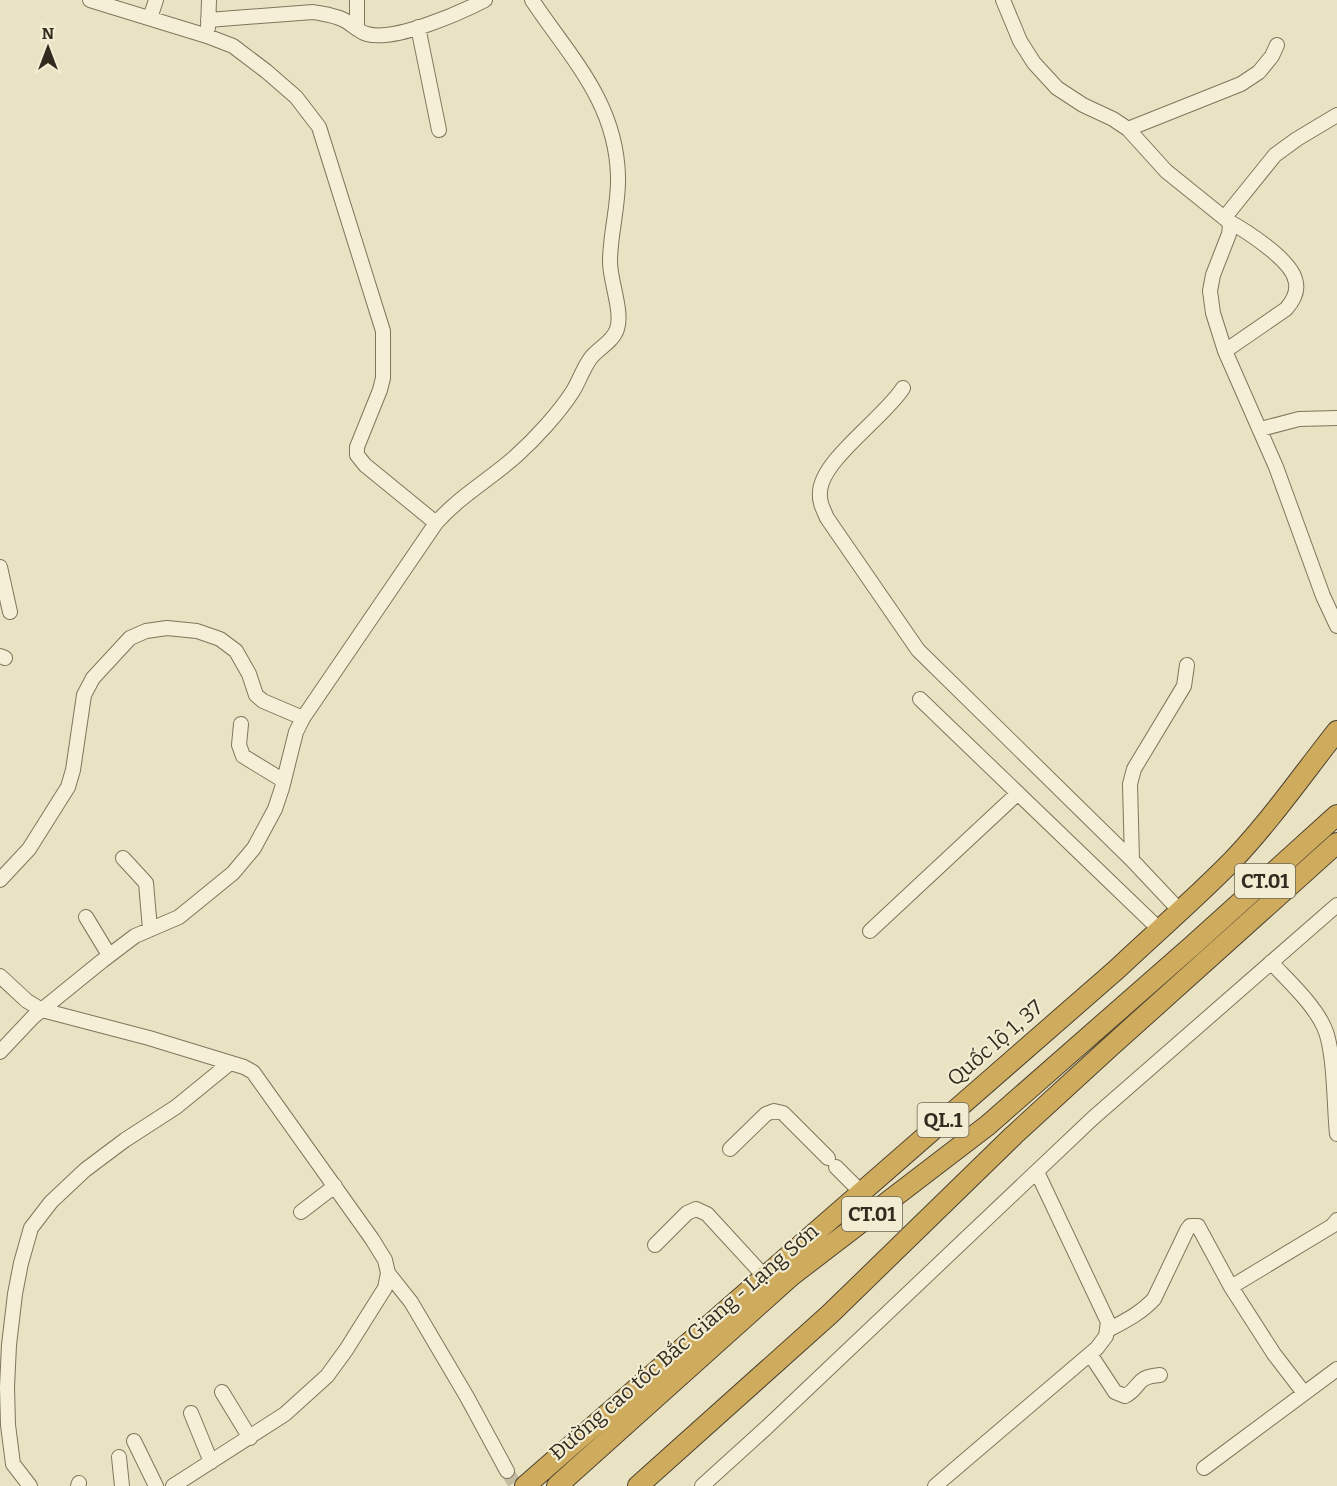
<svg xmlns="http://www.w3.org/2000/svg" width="1337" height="1486" font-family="Bitter,serif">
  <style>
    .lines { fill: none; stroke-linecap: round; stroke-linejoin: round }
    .minor-tunnel { stroke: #c5bea3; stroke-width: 14; stroke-dasharray: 14 7; stroke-linecap: butt }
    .minor-casing { stroke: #81755c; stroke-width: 16 }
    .highway-casing { stroke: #4f4330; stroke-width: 22 }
    .minor { stroke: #f4efd6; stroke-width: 14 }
    .highway { stroke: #cfac5d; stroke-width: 20 }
    .labels { text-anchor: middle; stroke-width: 4.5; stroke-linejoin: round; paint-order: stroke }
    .shield { fill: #f1ecd2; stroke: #6c6555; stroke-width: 1.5 }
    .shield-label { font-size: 20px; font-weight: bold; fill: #332b1f }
    .street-label { font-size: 21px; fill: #332b1f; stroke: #f1ecd2 }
  </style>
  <rect width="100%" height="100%" fill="#e9e3c4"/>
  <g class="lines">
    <path class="minor-tunnel" d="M507,1471l9,15"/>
    <defs>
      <path id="minor" d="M90,0l117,36 26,10 33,25 30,26 23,30 64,204v47l-3,12 -23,57v8l8,10 71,58
        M1003,0l17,41 14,22 23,25 26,17 30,14 15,10 38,42 62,50 2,5 -1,8 -16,41 -3,16 3,22 12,38 51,116 47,129 14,30
        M150,18l6,-18
        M208,20l105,-8c10,2 21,3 31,8 8,4 15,12 23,14 27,8 93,-21 118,-34
        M418,27l21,103
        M208,28l1,-28
        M357,29v-29
        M1128,129l113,-45 18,-12 13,-16 5,-11
        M1225,217l50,-62 22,-16 40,-24
        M1225,351l61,-42c7,-8 13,-19 9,-30 -5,-20 -50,-49 -67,-58
        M903,388c-18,29 -82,72 -83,104 -1,10 3,17 7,26l91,132 214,210 48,51
        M1261,429l38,-10 38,-1
        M0,567l10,45
        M0,656l5,2
        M920,699l239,230
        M241,724l-2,21 4,11 41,25
        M123,858l23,25 4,46
        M1132,860l-2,-76 4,-15 50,-83 3,-21
        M0,880l29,-31 39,-62 5,-17 11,-75 9,-17 37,-40 16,-7 21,-3 30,3 23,8 16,12 13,23 7,21 7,6 40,17
        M86,917l23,38
        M870,931l148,-138
        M1271,962c18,20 42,41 53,65 11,23 10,80 13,107
        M0,976l27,25 15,9 107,28 95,29 9,5 119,167 13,21 3,13 -3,15 -39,62 -19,26 -42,38 -112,72
        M0,1052l33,-35 69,-56 33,-25 44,-19 54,-44 21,-25 21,-39 7,-21 14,-56 7,-14 133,-195c25,-28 53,-43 80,-67 19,-17 43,-43 57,-65 6,-10 10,-22 17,-32 7,-10 23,-17 27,-30 6,-17 -7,-48 -7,-67 0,-29 9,-57 8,-86 -2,-74 -48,-119 -86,-176
        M730,1149l36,-35 8,-3 9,2 45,45
        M836,1167l25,25
        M301,1212l34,-26
        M655,1245l32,-32 9,-4 11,5 57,62
        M388,1273l23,29 56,95 40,74
        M1231,1287l101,-61 5,-6
        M1108,1330c17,-9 33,-17 46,-31l33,-69 3,-4h8l33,61 43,67 30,39
        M1090,1354l25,38 10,4c17,-9 9,-19 35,-21
        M222,1392l28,46
        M191,1413l20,49
        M134,1441l22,45
        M119,1457l3,29
        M1204,1468l133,-99
        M30,1486l-17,-22 -5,-39 -1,-38 2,-42 6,-51 6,-31 10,-35 20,-26 34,-32 40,-30 51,-33 54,-44
        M78,1486l1,-3
        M702,1486l64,-58 327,-310 244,-213
        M935,1486l162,-138 9,-12 2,-14 -71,-150"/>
      <path id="highway" d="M525,1486l591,-516c39,-37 80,-72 117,-110 38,-40 70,-86 104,-129
        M557,1486l234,-210 197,-151 204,-179 145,-131
        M638,1486l192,-172 184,-179 96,-88 227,-204"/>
    </defs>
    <use href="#minor" class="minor-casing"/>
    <use href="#highway" class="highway-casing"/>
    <use href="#minor" class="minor"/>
    <use href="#highway" class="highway"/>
  </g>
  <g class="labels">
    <g class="shield">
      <rect x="1235" y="864" width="60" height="34" rx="4.5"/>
      <rect x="917.5" y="1103" width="51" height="34" rx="4.5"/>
      <rect x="842" y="1197" width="60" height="34" rx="4.5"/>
    </g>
    <g class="shield-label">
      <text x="1265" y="888">CT.01</text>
      <text x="943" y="1127">QL.1</text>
      <text x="872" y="1221">CT.01</text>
    </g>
    <g class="street-label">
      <text transform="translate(995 1043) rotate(-41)" y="7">Quốc lộ 1, 37</text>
      <text transform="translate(684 1342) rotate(-41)" y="7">Đường cao tốc Bắc Giang - Lạng Sơn</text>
    </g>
  </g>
  <g transform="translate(48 48)" stroke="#f1ecd2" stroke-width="4.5" paint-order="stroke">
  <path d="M0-4.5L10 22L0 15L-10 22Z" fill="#332b1f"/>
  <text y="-9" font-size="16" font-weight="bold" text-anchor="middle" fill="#332b1f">N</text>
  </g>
</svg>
